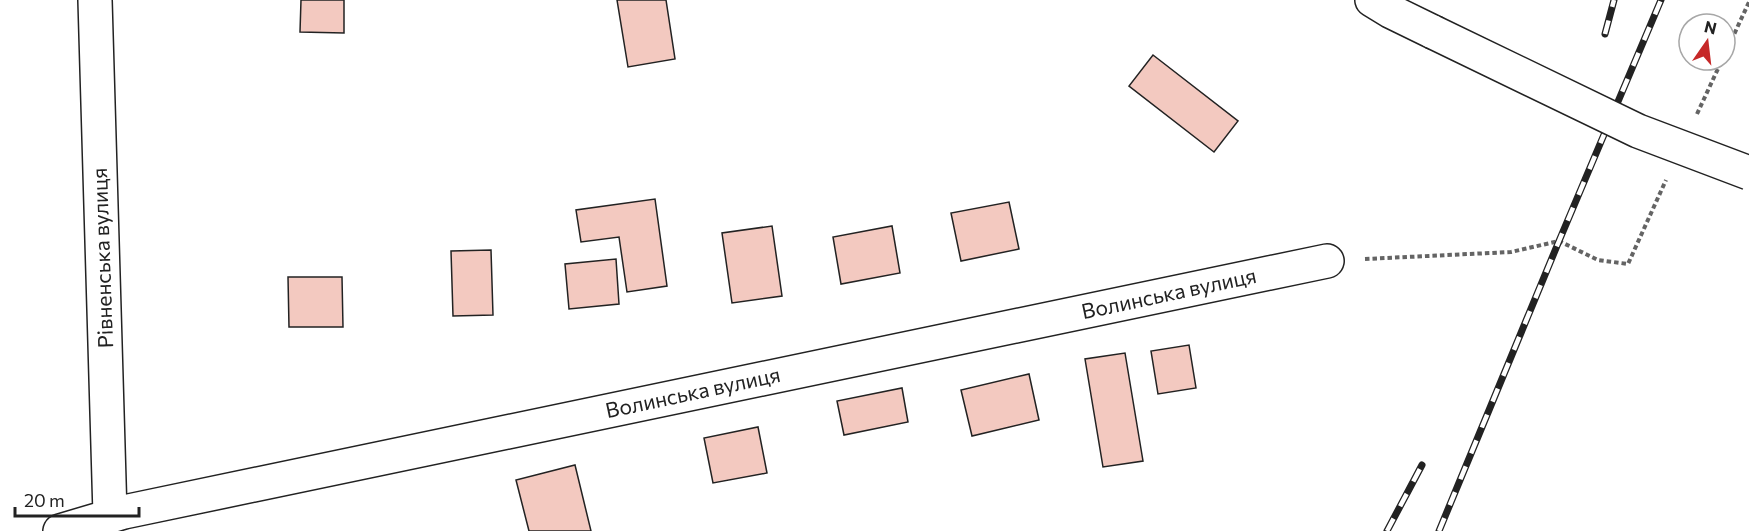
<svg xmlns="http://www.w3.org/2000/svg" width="1749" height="531" font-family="Commissioner,sans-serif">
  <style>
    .building { fill: #f3c9c0; stroke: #222; stroke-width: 1.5 }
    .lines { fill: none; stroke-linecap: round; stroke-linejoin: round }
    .minor-casing { stroke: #222; stroke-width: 36 }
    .major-casing { stroke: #222; stroke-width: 36 }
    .path { stroke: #646464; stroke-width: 4; stroke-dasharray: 4.5 3; stroke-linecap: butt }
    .minor { stroke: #fff; stroke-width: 33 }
    .major { stroke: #fff; stroke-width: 33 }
    .rail-casing { stroke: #222; stroke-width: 7 }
    .rail { stroke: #fff; stroke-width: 4.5; stroke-dasharray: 14; stroke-linecap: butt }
    .major-bridge-casing { stroke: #222; stroke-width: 36; stroke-linecap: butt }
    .major-bridge { stroke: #fff; stroke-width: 33 }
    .labels { text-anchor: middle; stroke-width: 4.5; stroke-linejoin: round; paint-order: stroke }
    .street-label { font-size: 21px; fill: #222; stroke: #fff }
  </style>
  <rect width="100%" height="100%" fill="#fff"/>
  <path class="building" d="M301,0h43v33l-44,-1z
    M617,0h49l9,59 -47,8z
    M1153,55l85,66 -24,31 -85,-66z
    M655,199l12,87 -40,6 -8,-55 -38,5 -5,-32z
    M1009,202l10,47 -58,12 -10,-48z
    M772,226l10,70 -50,7 -10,-70z
    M892,226l8,47 -59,11 -8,-47z
    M491,250l2,65 -40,1 -2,-65z
    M616,259l3,45 -50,5 -4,-45z
    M288,277h54l1,50h-54z
    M1189,345l7,43 -38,6 -7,-43z
    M1125,353l18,108 -40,6 -18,-108z
    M1029,374l10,46 -67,16 -11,-46z
    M902,388l6,34 -64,13 -7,-34z
    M758,427l9,46 -54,10 -9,-45z
    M575,465l16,66h-62l-13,-51z"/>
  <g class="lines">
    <defs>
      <path id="minor" d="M95,0l15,515
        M60,531l64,-19 1203,-251"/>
      <path id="major" d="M1372,0l18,11 43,21"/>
    </defs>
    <use href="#minor" class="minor-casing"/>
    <use href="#major" class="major-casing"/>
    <path class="path" d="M1725,54l24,-52
      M1697,114l25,-54
      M1365,259l146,-7 48,-11 39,19 30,4 38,-84"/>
    <use href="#minor" class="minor"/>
    <use href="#major" class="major"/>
    <defs>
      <path id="rail" d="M1605,34l9,-34
        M1387,531l35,-66
        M1439,531l120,-290 102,-241"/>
    </defs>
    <use href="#rail" class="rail-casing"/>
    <use href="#rail" class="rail"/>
    <defs>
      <path id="major-bridge" d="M1433,32l205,99 111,42"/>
    </defs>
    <use href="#major-bridge" class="major-bridge-casing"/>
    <use href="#major-bridge" class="major-bridge"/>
  </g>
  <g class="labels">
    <g class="street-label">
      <text transform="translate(103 258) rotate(-92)" y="7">Рівненська вулиця</text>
      <text transform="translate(1169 294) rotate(-12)" y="7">Волинська вулиця</text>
      <text transform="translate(693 393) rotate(-12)" y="7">Волинська вулиця</text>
    </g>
  </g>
  <g transform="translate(1707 42) rotate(14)"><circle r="28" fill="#ffffff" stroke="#a7a7a7" stroke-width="1.5"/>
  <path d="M0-4.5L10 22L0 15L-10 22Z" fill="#c62828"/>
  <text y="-9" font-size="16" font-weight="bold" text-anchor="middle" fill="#222222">N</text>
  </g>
  <path d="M15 507v9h124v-9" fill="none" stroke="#222222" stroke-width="3"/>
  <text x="24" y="507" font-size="18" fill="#222222" stroke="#ffffff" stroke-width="4.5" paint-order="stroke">20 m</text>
</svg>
